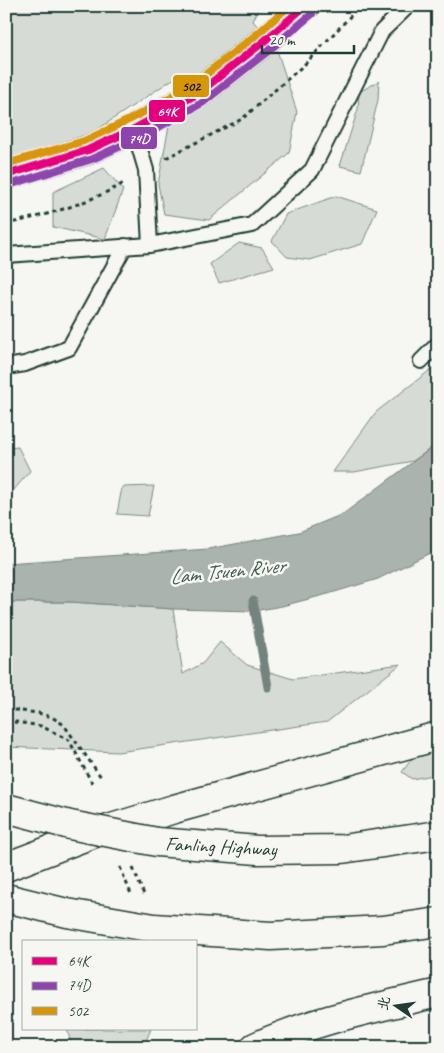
<svg xmlns="http://www.w3.org/2000/svg" width="444" height="1053" font-family="Caveat,'LXGW WenKai TC',sans-serif">
  <style>
    .green { fill: #d6dbd6; stroke: #7a8c85 }
    .water { fill: #aab3ae; stroke: #72847d }
    .lines { fill: none; stroke-linecap: round; stroke-linejoin: round }
    .stream { stroke: #72847d; stroke-width: 9 }
    .service-casing { stroke: #1f3d34; stroke-width: 18 }
    .secondary-casing { stroke: #1f3d34; stroke-width: 31 }
    .motorway-casing { stroke: #1f3d34; stroke-width: 31 }
    .path { stroke: #1f3d34; stroke-width: 3; stroke-dasharray: 4 4; stroke-linecap: butt }
    .service { stroke: #f6f6f2; stroke-width: 14 }
    .secondary { stroke: #f6f6f2; stroke-width: 28 }
    .motorway { stroke: #f6f6f2; stroke-width: 28 }
    .motorway-bridge-casing { stroke: #1f3d34; stroke-width: 31; stroke-linecap: butt }
    .motorway-bridge { stroke: #f6f6f2; stroke-width: 28 }
    .bus-1-casing { stroke: #f6f6f2; stroke-width: 11 }
    .bus-2-casing { stroke: #f6f6f2; stroke-width: 11 }
    .bus-3-casing { stroke: #f6f6f2; stroke-width: 11 }
    .bus-1 { stroke: #e5007d; stroke-width: 8 }
    .bus-2 { stroke: #8e44ad; stroke-width: 8 }
    .bus-3 { stroke: #d79608; stroke-width: 8 }
    .labels { text-anchor: middle; stroke-width: 5; stroke-linejoin: round; paint-order: stroke }
    .street-label { font-size: 20px; fill: #1f3d34; stroke: #f6f6f2 }
    .water-label { font-size: 21px; font-style: italic; fill: #425a52; stroke: #f6f6f2 }
    .line-badge { stroke: #f6f6f2; stroke-width: 2 }
    .badge-label { font-size: 14px; text-anchor: middle; font-weight: bold; fill: #fff }
    .pale-badge-label { font-size: 14px; text-anchor: middle; font-weight: bold; fill: #111 }
  </style>
  <rect width="100%" height="100%" fill="#f6f6f2"/>
  <filter id="ink" filterUnits="userSpaceOnUse"><feTurbulence type="fractalNoise" baseFrequency=".02" numOctaves="2"/><feDisplacementMap in="SourceGraphic" scale="10" xChannelSelector="R" yChannelSelector="G"/><feConvolveMatrix kernelMatrix="1 2 1 2 8 2 1 2 1" color-interpolation-filters="sRGB"/></filter>
  <g filter="url(#ink)">
    <path class="green" d="M6,6h254l-7,15 23,26 21,65 -8,41 -80,67 -45,-6 -6,-30 11,-58 7,-49 -84,56 -86,28z
      M379,81l-1,19 -17,71 -21,-5 18,-57 1,-17z
      M104,168l19,22 -18,49 -52,-12v-35z
      M336,196l41,13 -15,35 -52,16 -23,-3 -15,-16 14,-27z
      M239,243l23,5 12,19 -55,16 -9,-19z
      M438,364v79l-25,18 -59,11h-21l43,-60z
      M18,447l12,24 -24,28v-51z
      M154,486l-6,30 -31,-2 5,-27z
      M6,602h65l102,7 10,65 20,-11 17,-21 27,23 46,14 108,-15 -74,58 -209,30 -112,-5z
      M423,744l15,1v29l-26,5 -10,-7z
      M67,1029h84l-6,14 -10,4h-63z"/>
    <path class="water" d="M438,443v106l-60,30 -50,15 -46,12 -28,5 -81,-2 -102,-7h-65v-39l202,-14 91,-17 44,-18z"/>
    <g class="lines">
      <path class="stream" d="M253,601l15,86"/>
      <defs>
        <path id="service" d="M150,245l102,-20 60,-55 70,-139 26,-25
          M6,255l144,-10 -4,-75 -12,-41
          M421,361l17,-17
          M6,367l19,-3 44,-16 56,-102"/>
        <path id="secondary" d="M6,175l82,-25 46,-21 63,-35 65,-51 43,-37"/>
        <path id="motorway" d="M6,867l86,-33 82,-25 264,-73
          M255,1047c58,-27 121,-39 183,-54"/>
      </defs>
      <use href="#service" class="service-casing"/>
      <use href="#secondary" class="secondary-casing"/>
      <use href="#motorway" class="motorway-casing"/>
      <path class="path" d="M166,158l76,-39 64,-56 54,-57
        M6,224c41,-9 81,-20 118,-41
        M6,711l9,-1 23,3 14,4 12,8 37,52
        M6,723l10,-1 25,4 28,14 23,43
        M120,867l11,27
        M133,868l12,29"/>
      <use href="#service" class="service"/>
      <use href="#secondary" class="secondary"/>
      <use href="#motorway" class="motorway"/>
      <defs>
        <path id="motorway-bridge" d="M6,808l64,17 87,17 101,8 84,-1 96,-14
          M6,898l61,15 87,15 117,8 112,-6 55,-8"/>
      </defs>
      <use href="#motorway-bridge" class="motorway-bridge-casing"/>
      <use href="#motorway-bridge" class="motorway-bridge"/>
      <defs>
        <path id="bus-1" d="M6,175l82,-25 46,-21 63,-35 65,-51 43,-37"/>
        <path id="bus-2" d="M9,185l83,-26 47,-21 63,-35 66,-52 44,-37"/>
        <path id="bus-3" d="M6,164l78,-23 45,-21 62,-34 65,-51 33,-29"/>
      </defs>
      <use href="#bus-1" class="bus-1-casing"/>
      <use href="#bus-2" class="bus-2-casing"/>
      <use href="#bus-3" class="bus-3-casing"/>
      <use href="#bus-1" class="bus-1"/>
      <use href="#bus-2" class="bus-2"/>
      <use href="#bus-3" class="bus-3"/>
    </g>
  </g>
  <g class="labels">
    <g class="street-label">
      <text transform="translate(221 846) rotate(3)" y="7">Fanling Highway</text>
    </g>
    <g class="water-label">
      <text transform="translate(227 571) rotate(-6)" y="7">Lam Tsuen River</text>
    </g>
  </g>
  <g class="line-badge">
    <rect x="172" y="74" width="38" height="24" rx="5" fill="#d79608"/>
    <rect x="148" y="99" width="38" height="24" rx="5" fill="#e5007d"/>
    <rect x="120" y="126" width="38" height="24" rx="5" fill="#8e44ad"/>
  </g>
  <g class="badge-label">
    <text x="167" y="116">64K</text>
    <text x="139" y="143">74D</text>
  </g>
  <g class="pale-badge-label">
    <text x="191" y="91">502</text>
  </g>
  <rect width="444" height="1053" fill="none" stroke="#f6f6f2" stroke-width="25"/>
  <rect x="12" y="12" width="419" height="1028" fill="none" stroke="#1f3d34" stroke-width="2" filter="url(#ink)"/>
  <rect x="22" y="940" width="175" height="90" fill="#f6f6f2" stroke="#a0aca6"/>
  <rect x="32" y="957" width="25" height="8" fill="#e5007d" stroke="#a0aca6"/>
  <text x="68" y="966" font-size="15" fill="#1f3d34">64K</text>
  <rect x="32" y="982" width="25" height="8" fill="#8e44ad" stroke="#a0aca6"/>
  <text x="68" y="990" font-size="15" fill="#1f3d34">74D</text>
  <rect x="32" y="1007" width="25" height="8" fill="#d79608" stroke="#a0aca6"/>
  <text x="68" y="1016" font-size="15" fill="#1f3d34">502</text>
  <g transform="translate(396 1006) rotate(283)" stroke="#f6f6f2" stroke-width="4" paint-order="stroke">
  <path d="M0-4L9 19L0 12L-9 19Z" fill="#1f3d34"/>
  <text y="-8" font-size="14" font-weight="bold" text-anchor="middle" fill="#1f3d34">北</text>
  </g>
  <path d="M262 45v8h92v-8" fill="none" stroke="#1f3d34" stroke-width="2.5"/>
  <text x="269" y="45" font-size="15" fill="#1f3d34" stroke="#f6f6f2" stroke-width="4" paint-order="stroke">20 m</text>
</svg>
